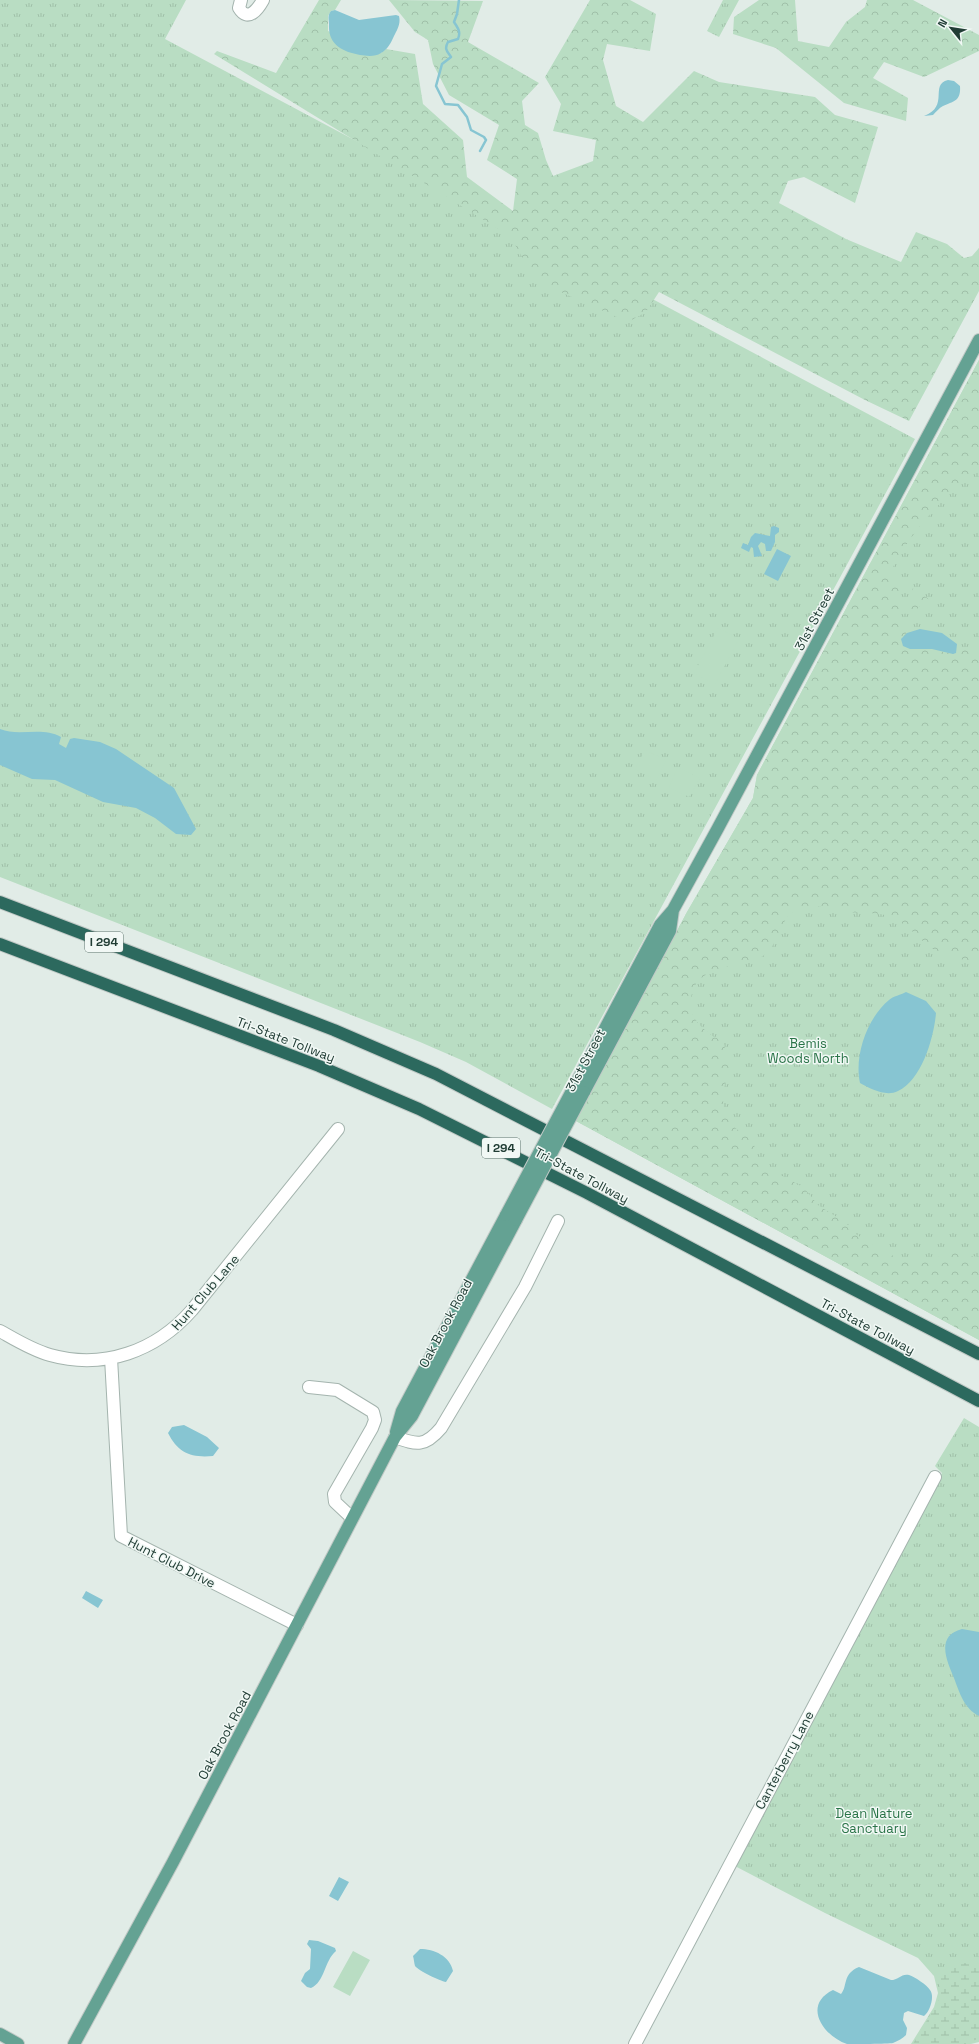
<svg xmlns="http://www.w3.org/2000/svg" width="979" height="2044" font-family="'Space Grotesk',sans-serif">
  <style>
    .grass { fill: url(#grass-tufts) }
    .forest { fill: url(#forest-crowns) }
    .wetland { fill: url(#wetland-marsh) }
    .garden { fill: #b9ddc3 }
    .water { fill: #87c5d2 }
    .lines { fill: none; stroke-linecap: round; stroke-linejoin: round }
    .stream { stroke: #87c5d2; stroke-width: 2.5 }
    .minor-casing { stroke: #a4b4ae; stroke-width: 14 }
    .major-casing { stroke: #c1c9c6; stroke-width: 14 }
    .highway-casing { stroke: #c1c9c6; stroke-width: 14 }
    .minor { stroke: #fff; stroke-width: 12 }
    .major { stroke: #64a293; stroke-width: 12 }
    .highway { stroke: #2c695e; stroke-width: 12 }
    .major-bridge-casing { stroke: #c1c9c6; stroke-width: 14; stroke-linecap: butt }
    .major-bridge { stroke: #64a293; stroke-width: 12 }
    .labels { text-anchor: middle; stroke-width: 3; stroke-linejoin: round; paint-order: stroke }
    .shield { fill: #f1f8f5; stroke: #5f756f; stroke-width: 1 }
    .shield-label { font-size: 12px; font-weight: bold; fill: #213d35 }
    .street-label { font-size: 13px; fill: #213d35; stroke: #f1f8f5 }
    .park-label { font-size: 13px; fill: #2a7448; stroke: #f1f8f5 }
  </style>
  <defs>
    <pattern id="grass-tufts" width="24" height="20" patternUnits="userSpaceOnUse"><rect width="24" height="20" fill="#b9ddc3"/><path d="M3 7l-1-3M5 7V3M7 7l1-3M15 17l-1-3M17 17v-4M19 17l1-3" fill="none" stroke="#9fbfa8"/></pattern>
    <pattern id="forest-crowns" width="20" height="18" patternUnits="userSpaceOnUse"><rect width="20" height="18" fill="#b9ddc3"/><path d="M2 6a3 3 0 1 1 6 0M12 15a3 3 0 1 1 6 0" fill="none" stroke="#9fbfa8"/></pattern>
    <pattern id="wetland-marsh" width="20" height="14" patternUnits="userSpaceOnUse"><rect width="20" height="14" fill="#b9ddc3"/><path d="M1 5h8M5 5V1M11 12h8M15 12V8" fill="none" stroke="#9fbfa8"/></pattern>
  </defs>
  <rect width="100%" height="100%" fill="#e1ece7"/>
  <path class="grass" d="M0,0h186l-21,39 750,400 -363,670 -86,-47 -46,-20 -420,-165z
    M723,0h16l-20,37 -12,-6z
    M979,360v980l-403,-219 111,-209 66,-114 4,-23z
    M964,1418l15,9v615l-8,2h-60l23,-37 4,-14 -4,-17 -16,-18 -93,-45 -92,-48 190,-360 19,-32 -7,-7z"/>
  <path class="forest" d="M319,0h22l-6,10 -4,1 -3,5v15l53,22 5,-4 29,5 8,50 40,36 4,37 46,34 4,-32 -30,-19 12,-35 -50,-30 -16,-31 -5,-24 -13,-8 -26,-32 94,1 -15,41 71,41 -17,18 3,24 13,8 8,27 7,16 40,-15 3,-21 -43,-9 8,-27 -16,-27 45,-77h40l26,14 -6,37 -43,-7 -4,16 13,46 27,16 51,-51 25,11 96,15 20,18 43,12 -23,76 -51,-26 -16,4 -9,22 67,36 55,23 15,-30 31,12 17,14 8,-2 7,-8v43l-70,130 -44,-21 -206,-108 -13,20 -18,10 -92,-41 -26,-45 -296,-182 3,-3 59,22z
    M759,0h36l3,41 31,6 17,-25 19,-15 2,-7h46l66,35v16l-55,26 -40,-15 -11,16 35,20 -2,23 -62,-18 -68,-55 -43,-14 1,-17z
    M979,360v107c-37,32 -70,65 -91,110l20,9h-6l-7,11 2,3 10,2 8,-6 -3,-8 20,13 -6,-3c-7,12 -13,16 -27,16v6l8,13 -4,3 7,13h22l21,5 5,-5h21v315c-12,-6 -28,-4 -40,-11 -16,-9 -27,-25 -44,-34 -14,-8 -31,-5 -47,-7 -16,-1 -35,-11 -51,-3 -20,10 -17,42 -40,50 -28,10 -68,7 -66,48 1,13 12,22 23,30 2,1 6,2 8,4 2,1 3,6 3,8 10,25 -2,28 -2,50 0,11 6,25 16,32 5,3 10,5 14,11 3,4 1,14 3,20l47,25 15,18 28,18 11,12 38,22 12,5h8l22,-4 11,-8 8,-2 14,8 9,1v83l-403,-219 111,-209 66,-114 4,-23z"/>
  <path class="wetland" d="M957,1962l22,3v74l-19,5h-47l26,-44 1,-20 7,-12z"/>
  <path class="garden" d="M718,628l21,11 -24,45 -21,-11z
    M645,750l21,10 -10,20 -21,-11z
    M678,767l22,11 -11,19 -20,-10z
    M353,1951l17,9 -20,36 -17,-9z"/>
  <path class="water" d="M335,10l24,10 37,-5 3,1c2,8 -2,14 -5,20 -3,7 -7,14 -13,17 -6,4 -14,3 -21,2 -17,-3 -32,-10 -31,-30 0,-6 -2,-9 2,-14z
    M948,80l6,1 6,5c1,15 -6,15 -17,20 -4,2 -7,6 -10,9l-9,1c26,-10 5,-31 24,-36z
    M774,526l5,2v4l-4,3v7l-4,9h-5l-1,-7 -4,-2 -3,4 4,10 -8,1 -1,-9 -2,-1 -2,5 -8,-4 2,-5 5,2 3,-8 4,-4 15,3 1,-9z
    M777,549l14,7 -13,25 -14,-7z
    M920,629l22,4 15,11 -1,9 -3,1 -21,-5h-22l-7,-3 -2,-7 6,-6z
    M0,729c19,8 42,-3 61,8l-2,7 7,4 4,-9 4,-1 26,4 16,7 58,39 22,41 -5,6 -15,-1 -21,-16 -19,-10 -33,-6 -48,-22 -23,-1 -32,-14z
    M906,992l20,9 10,12c-2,24 -14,67 -38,78 -12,6 -27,-2 -38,-8 -6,-27 7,-65 29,-83 4,-4 12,-5 17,-8z
    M184,1425l23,12 12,11 -6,8c-22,2 -35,-3 -45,-23l4,-6z
    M86,1591l17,9 -5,8 -16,-10z
    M962,1629l17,3v84c-15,-8 -19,-22 -25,-38 -7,-17 -19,-42 8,-49z
    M339,1877l10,5 -11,19 -9,-5z
    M309,1940l9,1 17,7 1,3c-12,10 -11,31 -25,37l-4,-1 -6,-6 4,-8 5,-4 1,-20 -4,-5z
    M420,1949c14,0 30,7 33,22l-7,11c-6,-1 -27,-11 -31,-16 -1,-3 -1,-7 -2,-10z
    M859,1967l32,13c7,0 11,-7 18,-5 6,2 18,10 21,15 5,6 0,22 -6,26l-16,-5 -4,2 -1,7 4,8 -1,7c-3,3 -8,6 -13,8 -5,1 -40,1 -46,1 -24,-8 -45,-39 -14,-54l8,4c7,-8 1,-20 18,-27z"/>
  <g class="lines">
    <path class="stream" d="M459,0l-2,14 -3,8c4,6 7,10 4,17l-10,3c-4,7 -1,9 3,15l-9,7 -6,22 9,18 13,1 9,12 4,13 13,7 2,3 -6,11"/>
    <defs>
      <path id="minor" d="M241,0l-2,8c9,15 19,1 24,-8
        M0,1331c16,9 32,19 50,24 54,15 106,-4 142,-45l146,-181
        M111,1358l10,178 176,89
        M309,1387l28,3 36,22 2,8 -3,8 -38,66 1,8 17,16
        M395,1437c22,8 30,10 46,-9l84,-141 33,-66
        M635,2044l300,-567"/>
      <path id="major" d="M574,1087l86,-162 13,-15 45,-82 261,-488
        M584,1092l86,-161 3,-21
        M396,1432l6,-21 104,-196
        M0,2034l18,10
        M74,2044l99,-182 222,-425 17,-21 104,-196"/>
      <path id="highway" d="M0,902l334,128 102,44 543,280
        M0,944l319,122 100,43 168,84 392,208"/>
    </defs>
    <use href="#minor" class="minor-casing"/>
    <use href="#major" class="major-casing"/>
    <use href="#highway" class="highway-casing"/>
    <use href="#minor" class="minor"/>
    <use href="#major" class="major"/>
    <use href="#highway" class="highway"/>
    <defs>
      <path id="major-bridge" d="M506,1215l68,-128
        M516,1220l68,-128"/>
    </defs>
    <use href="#major-bridge" class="major-bridge-casing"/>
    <use href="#major-bridge" class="major-bridge"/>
  </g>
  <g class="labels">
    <g class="shield">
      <rect x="85" y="932" width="38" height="20" rx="3"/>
      <rect x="482" y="1138" width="38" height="20" rx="3"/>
    </g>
    <g class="shield-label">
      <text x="104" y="946">I 294</text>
      <text x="501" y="1152">I 294</text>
    </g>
    <g class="street-label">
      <text transform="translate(814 619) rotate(-62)" y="5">31st Street</text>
      <text transform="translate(286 1039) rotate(21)" y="5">Tri-State Tollway</text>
      <text transform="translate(585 1060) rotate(-62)" y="5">31st Street</text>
      <text transform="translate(582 1175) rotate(28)" y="5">Tri-State Tollway</text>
      <text transform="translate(205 1292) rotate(-49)" y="5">Hunt Club Lane</text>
      <text transform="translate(445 1323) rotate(-62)" y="5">Oak Brook Road</text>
      <text transform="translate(868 1326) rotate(28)" y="5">Tri-State Tollway</text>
      <text transform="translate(172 1562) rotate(27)" y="5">Hunt Club Drive</text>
      <text transform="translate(224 1735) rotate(-62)" y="5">Oak Brook Road</text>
      <text transform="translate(784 1760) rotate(-62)" y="5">Canterberry Lane</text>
    </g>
    <g class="park-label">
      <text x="808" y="1048">Bemis<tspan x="808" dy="15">Woods North</tspan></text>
      <text x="874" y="1818">Dean Nature<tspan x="874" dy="15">Sanctuary</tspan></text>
    </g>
  </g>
  <g transform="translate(951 28) rotate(300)" stroke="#f1f8f5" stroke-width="3" paint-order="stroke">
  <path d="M0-3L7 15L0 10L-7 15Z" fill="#213d35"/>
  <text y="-6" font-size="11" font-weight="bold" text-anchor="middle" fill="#213d35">N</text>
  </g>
</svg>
